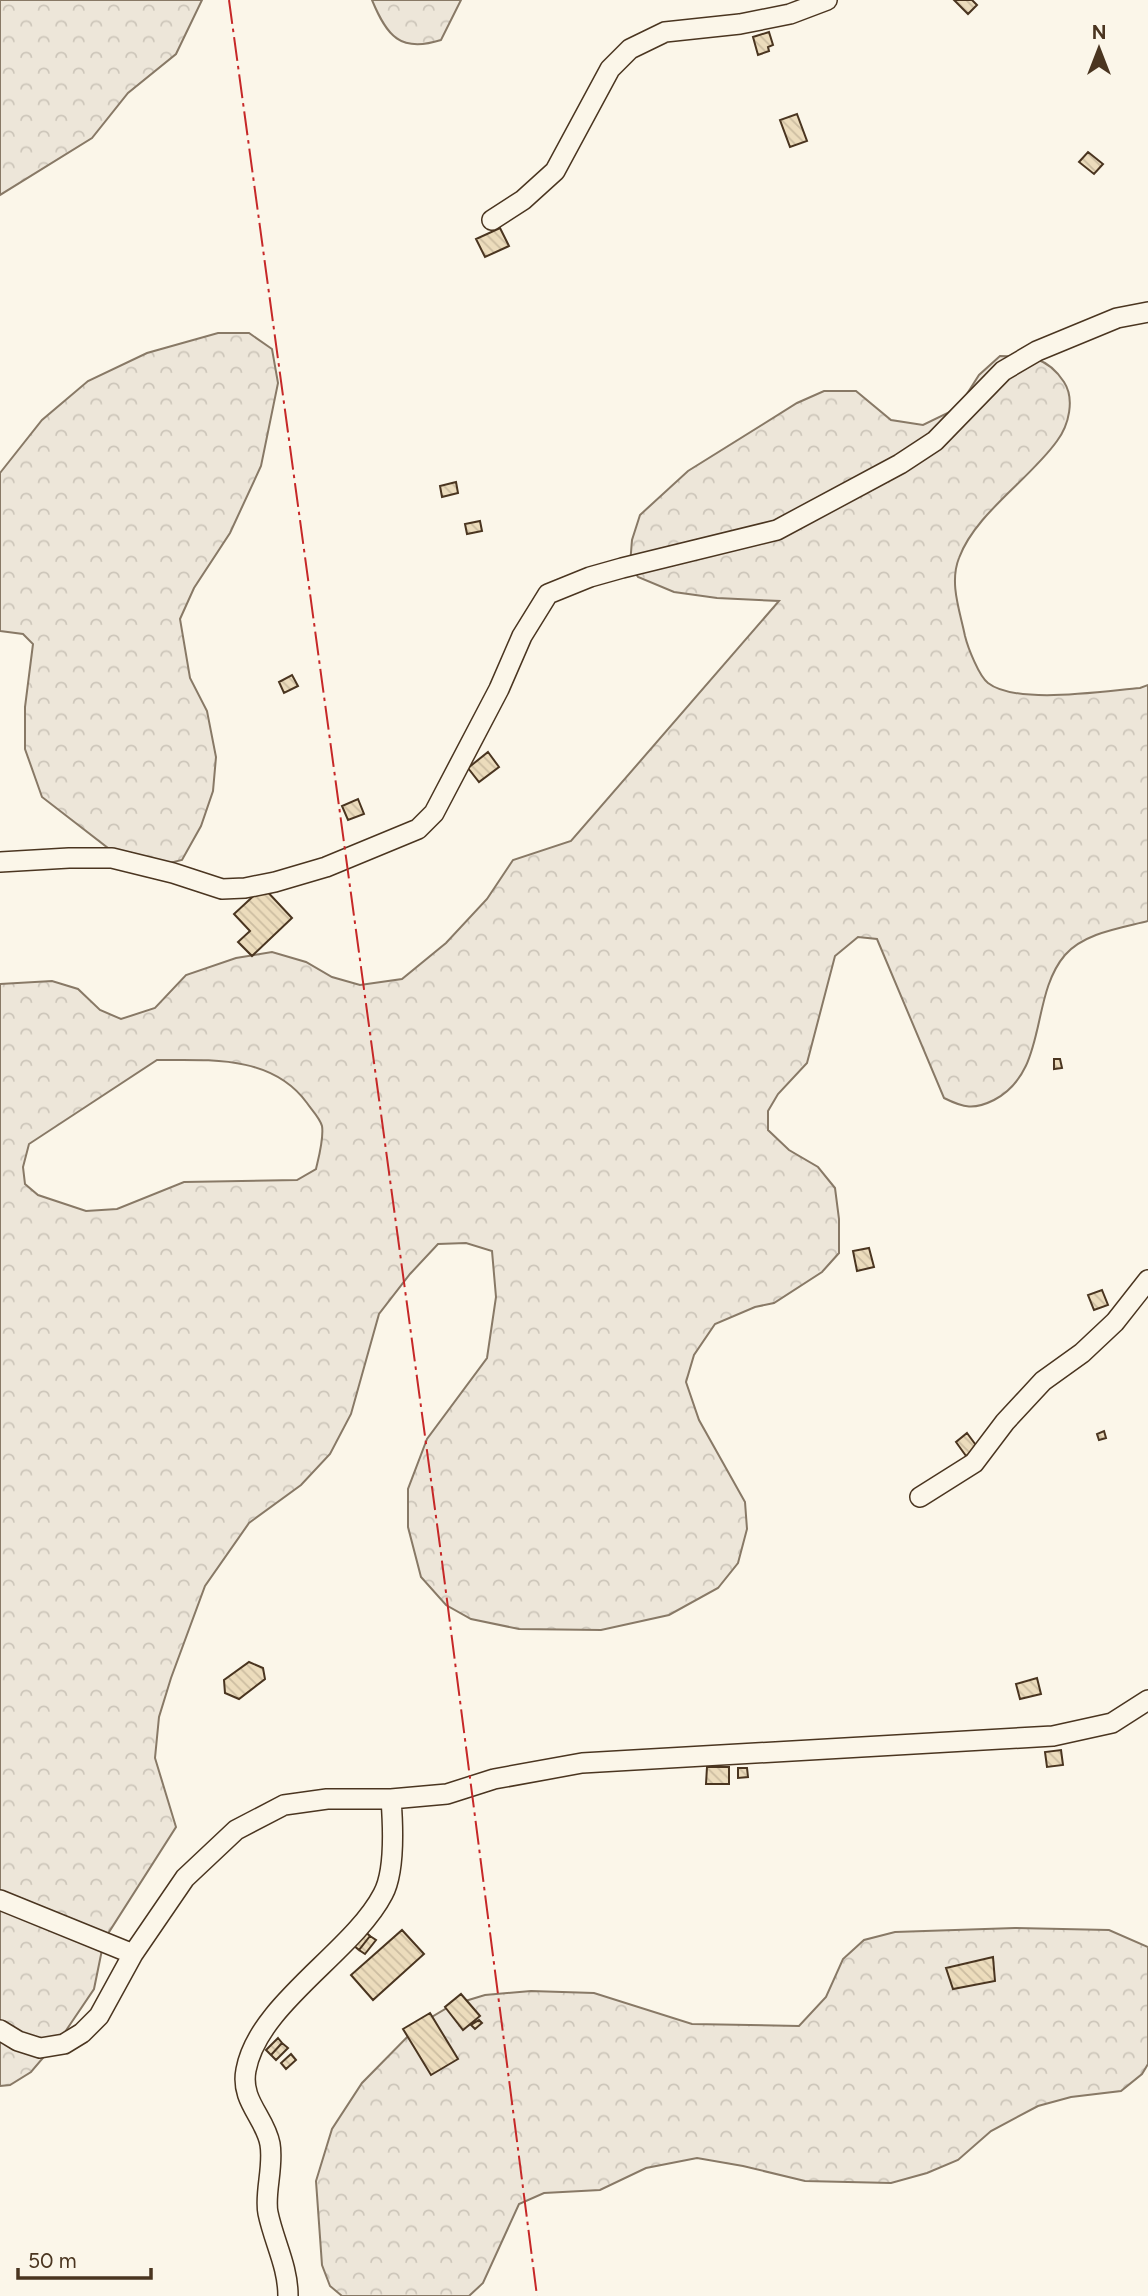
<svg xmlns="http://www.w3.org/2000/svg" width="1148" height="2296" font-family="Figtree,sans-serif">
  <style>
    .forest { fill: url(#forest-crowns); stroke: #887966; stroke-width: 2; fill-rule: evenodd }
    .building { fill: url(#building-back-hatch); stroke: #4a3520; stroke-width: 2 }
    .lines { fill: none; stroke-linecap: round; stroke-linejoin: round }
    .minor-casing { stroke: #4a3520; stroke-width: 22 }
    .minor { stroke: #fbf6e9; stroke-width: 19 }
    .power { stroke: #c62828; stroke-width: 2; stroke-dasharray: 24 5 3.5 5; stroke-linecap: butt }
  </style>
  <defs>
    <pattern id="forest-crowns" width="20" height="18" patternUnits="userSpaceOnUse" patternTransform="scale(1.75)"><rect width="20" height="18" fill="#ede6d9"/><path d="M2 6a3 3 0 1 1 6 0M12 15a3 3 0 1 1 6 0" fill="none" stroke="#cdc6ba"/></pattern>
    <pattern id="building-back-hatch" width="6" height="6" patternUnits="userSpaceOnUse" patternTransform="scale(1.75)"><rect width="6" height="6" fill="#ecdcbc"/><path d="M-1 5l2 2M0 0l6 6M5-1l2 2" fill="none" stroke="#ccbda1"/></pattern>
  </defs>
  <rect width="100%" height="100%" fill="#fbf6e9"/>
  <path class="forest" d="M0,0h202l-26,54 -48,39 -36,45 -92,57z
    M372,0h89l-20,40c-41,13 -54,-4 -69,-40z
    M218,333h31l23,16 6,34 -17,83 -31,67 -36,55 -14,31 10,59 17,33 9,46 -3,34 -12,35 -19,34 -33,8 -28,-10 -79,-61 -17,-48v-42l8,-63 -10,-10 -23,-3v-158l42,-53 46,-39 59,-28z
    M1000,356c29,0 47,0 64,26 11,17 5,43 -7,59 -27,38 -82,73 -98,117 -10,25 1,53 6,78 3,12 14,40 23,47 28,22 116,8 152,5l8,-3v236c-27,7 -64,12 -83,34 -36,42 -16,116 -71,145 -20,10 -30,8 -50,-2l-67,-159 -19,-2 -23,19 -28,107 -29,31 -10,17v19l21,20 29,17 17,21 4,31v34l-17,19 -48,31 -19,4 -40,17 -21,31 -8,27 13,38 46,82 2,27 -9,34 -20,25 -49,27 -68,15 -82,-1 -48,-10 -25,-14 -25,-28 -13,-50v-38l19,-50 60,-81 9,-61 -4,-46 -26,-8 -28,1 -28,30 -31,40 -28,100 -21,40 -29,31 -52,38 -44,63 -34,92 -12,39 -4,41 21,69 -72,113 -10,49 -29,43 -34,40 -21,13 -10,1v-1102l52,-3 26,8 22,21 21,9 34,-11 31,-33 50,-17 36,-6 34,10 26,15 28,8 42,-6 44,-36 41,-44 26,-39 58,-19 208,-240 -62,-3 -43,-6 -36,-15 -8,-12 2,-25 8,-25 48,-44 109,-68 27,-12h32l35,29 32,5 35,-17 21,-33zM157,1060c53,0 115,-5 150,43 4,6 13,15 15,23 2,12 -3,30 -6,43l-19,11 -113,2 -67,27 -31,2 -48,-16 -13,-11 -2,-17 6,-23z
    M1015,1928l94,2 39,17v117l-6,10 -21,17 -50,6 -33,9 -47,25 -33,29 -31,13 -36,10 -86,-2 -62,-15 -46,-8 -51,10 -46,22 -56,3 -25,11 -36,79 -14,13h-127l-12,-10 -8,-21 -6,-84 16,-52 30,-46 58,-59 32,-19 33,-10 46,-4 63,2 98,31 107,2 27,-29 17,-38 21,-19 31,-8z"/>
  <path class="building" d="M954,0h18l5,5 -9,9z
    M769,32l4,13 -5,2 1,4 -11,4 -5,-18z
    M797,114l10,27 -17,6 -10,-27z
    M1088,152l15,12 -9,10 -15,-12z
    M500,228l9,18 -24,11 -9,-18z
    M456,482l2,11 -16,4 -2,-11z
    M480,521l2,10 -15,3 -2,-10z
    M292,675l6,11 -14,7 -5,-11z
    M488,752l11,15 -20,15 -11,-14z
    M358,799l6,15 -16,6 -6,-14z
    M263,887l29,31 -40,38 -14,-14 12,-11 -16,-17z
    M1054,1059h6l2,9 -8,1z
    M869,1248l5,19 -17,4 -4,-20z
    M1102,1290l6,15 -14,5 -6,-15z
    M1104,1431l2,7 -7,2 -2,-6z
    M967,1433l11,15 -12,8 -10,-14z
    M249,1662l14,6 2,11 -26,20 -14,-6 -1,-13z
    M1037,1678l4,16 -21,5 -4,-15z
    M1061,1750l2,15 -16,2 -2,-15z
    M707,1767h22v17h-23z
    M738,1768h9l1,9 -10,1z
    M363,1930l7,6 -11,14 -7,-6z
    M402,1930l22,24 -51,46 -22,-25z
    M370,1936l6,4 -11,14 -6,-4z
    M993,1957l2,24 -42,8 -7,-21z
    M461,1994l19,22 -17,14 -18,-23z
    M430,2013l28,46 -27,16 -28,-46z
    M479,2020l3,3 -7,6 -4,-4z
    M278,2038l4,5 -11,12 -5,-5z
    M282,2043l6,5 -12,12 -5,-5z
    M291,2054l5,6 -10,9 -5,-6z"/>
  <g class="lines">
    <defs>
      <path id="minor" d="M492,220l31,-20 32,-29 55,-102 20,-20 35,-17 75,-8 50,-10 37,-14
        M0,862l69,-4h43l61,15 49,16 23,-1 30,-6 51,-15 92,-38 16,-16 65,-124 23,-53 26,-42 42,-17 32,-9 155,-38 123,-66 35,-23 68,-70 34,-20 80,-33 31,-6
        M920,1497l54,-34 31,-41 38,-41 39,-28 33,-31 33,-42
        M0,1900l133,54
        M0,2030l18,11 22,7 24,-4 18,-11 17,-17 34,-62 52,-76 51,-48 48,-25 43,-6h64l56,-5 47,-15 88,-16 471,-27 59,-13 36,-23
        M288,2296c0,-30 -14,-54 -20,-83 -4,-19 6,-46 2,-69 -5,-27 -30,-43 -24,-74 12,-66 107,-118 137,-176 12,-22 10,-69 8,-95"/>
    </defs>
    <use href="#minor" class="minor-casing"/>
    <use href="#minor" class="minor"/>
    <path class="power" d="M229,0l211,1546 97,750"/>
  </g>
  <g transform="translate(1099 49)" stroke="#fbf6e9" stroke-width="5" paint-order="stroke">
  <path d="M0-5L12 26L0 18L-12 26Z" fill="#4a3520"/>
  <text y="-10" font-size="19" font-weight="bold" text-anchor="middle" fill="#4a3520">N</text>
  </g>
  <path d="M18 2268v10h133v-10" fill="none" stroke="#4a3520" stroke-width="3.5"/>
  <text x="28" y="2268" font-size="21" fill="#4a3520" stroke="#fbf6e9" stroke-width="5" paint-order="stroke">50 m</text>
</svg>
